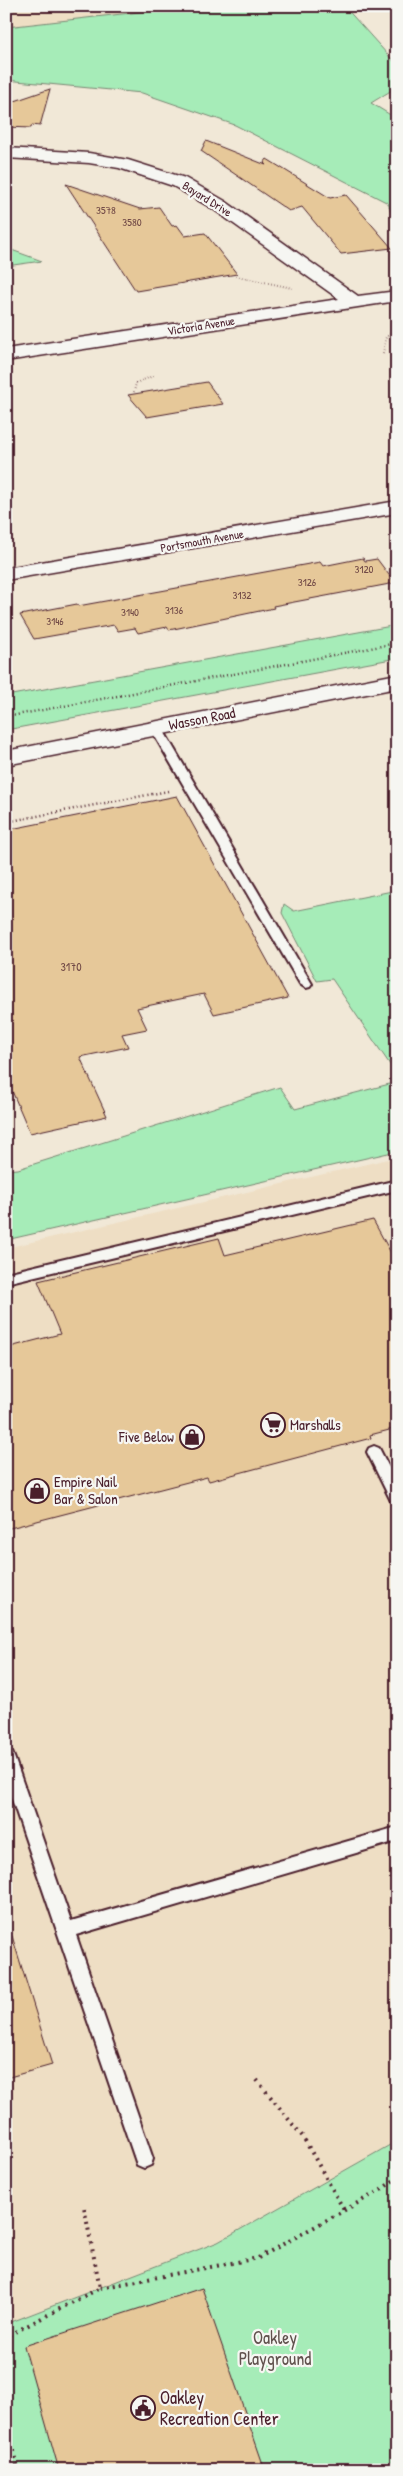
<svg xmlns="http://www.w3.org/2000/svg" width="403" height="2476" font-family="'Patrick Hand',sans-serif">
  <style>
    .built { fill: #eedec4 }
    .green { fill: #a6ecb8; stroke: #788672 }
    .building { fill: #e6c899; stroke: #4a1f2b }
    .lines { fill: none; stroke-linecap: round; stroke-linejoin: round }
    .lane-casing { stroke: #4a1f2b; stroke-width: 4 }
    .street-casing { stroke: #4a1f2b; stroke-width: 3 }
    .secondary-casing { stroke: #4a1f2b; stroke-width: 3 }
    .path-far2 { stroke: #4a1f2b; stroke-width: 2; stroke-dasharray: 0.5 2.5; stroke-linecap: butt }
    .path-far1 { stroke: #4a1f2b; stroke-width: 2.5; stroke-dasharray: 1 3; stroke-linecap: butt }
    .path { stroke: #4a1f2b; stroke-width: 4; stroke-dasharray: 2 5; stroke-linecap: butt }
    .lane { fill: #f6f6f2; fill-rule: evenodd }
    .street { fill: #f6f6f2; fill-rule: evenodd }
    .secondary { fill: #f6f6f2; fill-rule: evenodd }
    .labels { text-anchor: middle; stroke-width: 4.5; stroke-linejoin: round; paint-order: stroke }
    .far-number-label { font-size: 11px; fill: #714946 }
    .far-street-label { font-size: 12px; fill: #4a1f2b; stroke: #f6f6f2 }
    .number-label { font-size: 12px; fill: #714946 }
    .street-label { font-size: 15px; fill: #4a1f2b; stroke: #f6f6f2 }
    .poi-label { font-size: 15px; fill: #4a1f2b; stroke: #f6f6f2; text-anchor: start }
    .near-park-label { font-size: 18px; fill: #61524e; stroke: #f6f6f2 }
    .near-poi-label { font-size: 18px; fill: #4a1f2b; stroke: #f6f6f2; text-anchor: start }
  </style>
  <rect width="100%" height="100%" fill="#f1e8d7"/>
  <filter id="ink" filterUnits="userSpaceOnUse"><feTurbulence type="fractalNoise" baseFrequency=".02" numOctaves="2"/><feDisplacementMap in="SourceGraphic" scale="10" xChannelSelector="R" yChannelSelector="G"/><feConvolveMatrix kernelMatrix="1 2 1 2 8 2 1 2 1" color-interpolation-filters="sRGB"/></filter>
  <g filter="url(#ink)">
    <path class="built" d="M6,6h187l-187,21z
      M397,1157v984l-179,101 -212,82v-1076z"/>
    <path class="green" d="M193,6h151l53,59v22l-26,16 26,16v110l-9,-26 -153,-78 -93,-32 -136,-13v-53z
      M6,248l36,13 -36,5z
      M397,625v33l-391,72v-34z
      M397,890v185l-65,-96 -15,2 -35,-68 2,-9 10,7z
      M397,1082v69l-391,89v-70l12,-1 262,-82 15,22z
      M397,2141v329h-391v-146l212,-82z"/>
    <path class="building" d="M50,89l-10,37 -8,-1 -1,3 -25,-1v-23z
      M206,141l60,24 -2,-2 3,-4 63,39 16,-3 46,53 -51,6 -39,-47 -13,4 -88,-60z
      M66,184l74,25 19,-2 13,19 5,-1 8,11 20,-3 32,41 -101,17z
      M207,382l16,22 -76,13 -19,-22z
      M363,558l2,3 12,-2 18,24 -122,23 1,2 -105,22 -2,-3 -29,6 -3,-5 -17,3 -4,-6 -80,14 -14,-24 57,-11 1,2 242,-44 3,4z
      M177,796l111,202 -74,16 -10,-20 -67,14 10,21 -25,5 6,13 -48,10 27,59 -77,17 -24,-56v-247z
      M373,1220l24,44v164l-27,7 1,3 -162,43 -2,-4 -201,52v-181l54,-14 -22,-53 181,-43 6,17z
      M12,1936l40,129 -46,13v-141z
      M202,2288l63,182h-206l-35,-124z"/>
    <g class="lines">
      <defs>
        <path id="lane" d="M156,725l6,3 150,256 -2,3 -4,1 -6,-4 -150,-256z
          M397,1180v10l-391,93v-10z
          M374,1446l5,2 18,35v22l-5,-2 -25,-51 2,-4z
          M6,1750l6,2 2,5 57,164 326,-94v14l-321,94 77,224 -2,6 -7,3 -7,-3 -2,-6 -129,-377z"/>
        <path id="street" d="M6,148l83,5 39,7 57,18 40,23 133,95 39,-5v10l-391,60v-12l333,-50 -126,-90 -40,-23 -54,-18 -30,-5 -83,-5z
          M397,501v12l-391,67v-12z"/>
        <path id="secondary" d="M397,674v14l-391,77v-14z"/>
      </defs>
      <use href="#lane" class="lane-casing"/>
      <use href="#street" class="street-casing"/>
      <use href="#secondary" class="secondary-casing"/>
      <path class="path-far2" d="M236,276l56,12
        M383,353l3,-16 6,-4
        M134,392l2,-9 17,-7"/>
      <path class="path-far1" d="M6,717l391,-74
        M6,822l162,-31"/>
      <path class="path" d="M257,2080l46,57 41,73
        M100,2288l158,-30 123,-68 16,-12
        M6,2377l3,-42 91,-47 -16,-81
        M6,2423l12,47"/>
      <use href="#lane" class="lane"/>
      <use href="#street" class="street"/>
      <use href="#secondary" class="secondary"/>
    </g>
  </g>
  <defs>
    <symbol id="supermarket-ring" viewBox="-11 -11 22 22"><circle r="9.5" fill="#f6f6f2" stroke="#4a1f2b" stroke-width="1.5"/><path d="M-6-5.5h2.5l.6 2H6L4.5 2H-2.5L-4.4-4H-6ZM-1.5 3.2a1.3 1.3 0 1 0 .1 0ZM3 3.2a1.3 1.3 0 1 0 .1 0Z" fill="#4a1f2b"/></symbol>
    <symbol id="shop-ring" viewBox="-11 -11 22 22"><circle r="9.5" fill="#f6f6f2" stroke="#4a1f2b" stroke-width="1.5"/><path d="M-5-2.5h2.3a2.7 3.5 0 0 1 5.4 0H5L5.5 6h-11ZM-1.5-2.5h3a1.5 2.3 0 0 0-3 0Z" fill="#4a1f2b"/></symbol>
    <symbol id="civic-ring" viewBox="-11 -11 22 22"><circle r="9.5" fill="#f6f6f2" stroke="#4a1f2b" stroke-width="1.5"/><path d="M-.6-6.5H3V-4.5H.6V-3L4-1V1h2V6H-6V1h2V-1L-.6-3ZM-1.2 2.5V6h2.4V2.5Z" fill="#4a1f2b"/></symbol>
  </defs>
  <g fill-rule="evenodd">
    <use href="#supermarket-ring" x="259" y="1411" width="28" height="28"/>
    <use href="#shop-ring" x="178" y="1423" width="28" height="28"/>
    <use href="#shop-ring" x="23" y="1477" width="28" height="28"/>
    <use href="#civic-ring" x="129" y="2394" width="28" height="28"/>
  </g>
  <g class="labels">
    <g class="far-number-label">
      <text x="106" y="214">3578</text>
      <text x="132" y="226">3580</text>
      <text x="364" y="573">3120</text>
      <text x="307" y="586">3126</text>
      <text x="242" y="599">3132</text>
      <text x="174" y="614">3136</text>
      <text x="130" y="616">3140</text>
      <text x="55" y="625">3146</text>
    </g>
    <g class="far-street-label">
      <text transform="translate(207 199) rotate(32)" y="4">Bayard Drive</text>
      <text transform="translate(201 326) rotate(-9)" y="4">Victoria Avenue</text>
      <text transform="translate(202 541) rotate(-10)" y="4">Portsmouth Avenue</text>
    </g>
    <g class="number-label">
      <text x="71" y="971">3170</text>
    </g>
    <g class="street-label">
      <text transform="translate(202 719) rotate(-11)" y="5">Wasson Road</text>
    </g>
    <g class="poi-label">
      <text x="290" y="1430">Marshalls</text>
      <text x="174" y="1442" text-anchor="end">Five Below</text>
      <text x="54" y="1487">Empire Nail<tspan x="54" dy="17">Bar &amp; Salon</tspan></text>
    </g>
    <g class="near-park-label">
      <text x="275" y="2344">Oakley<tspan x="275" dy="21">Playground</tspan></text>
    </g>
    <g class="near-poi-label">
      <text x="160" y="2404">Oakley<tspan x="160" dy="21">Recreation Center</tspan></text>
    </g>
  </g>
  <rect width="403" height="2476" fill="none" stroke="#f6f6f2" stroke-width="25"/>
  <rect x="12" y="12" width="378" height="2451" fill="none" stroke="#4a1f2b" stroke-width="2" filter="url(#ink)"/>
</svg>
